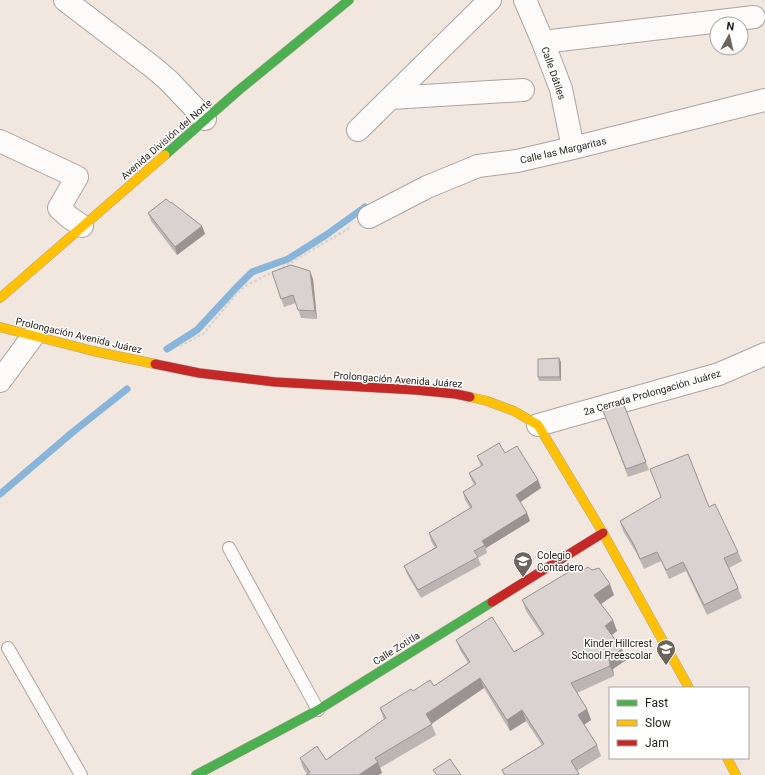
<svg xmlns="http://www.w3.org/2000/svg" width="765" height="775" font-family="Roboto,sans-serif">
  <style>
    .lines { fill: none; stroke-linecap: round; stroke-linejoin: round }
    .stream { stroke: #89b5da; stroke-width: 7 }
    .lane-casing { stroke: #aca49e; stroke-width: 14 }
    .street-casing { stroke: #aca49e; stroke-width: 24 }
    .fast-casing { stroke: #aca49e; stroke-width: 10 }
    .slow-casing { stroke: #aca49e; stroke-width: 10 }
    .jam-casing { stroke: #aca49e; stroke-width: 10 }
    .path { stroke: #d8d4d1; stroke-width: 2.5; stroke-dasharray: 3 2; stroke-linecap: butt }
    .lane { stroke: #fdfbfa; stroke-width: 12 }
    .street { stroke: #fdfbfa; stroke-width: 22 }
    .fast { stroke: #4caf50; stroke-width: 9 }
    .slow { stroke: #ffc107; stroke-width: 9 }
    .jam { stroke: #c62828; stroke-width: 9 }
    .wall { fill: #bbb5b4 }
    .shaded-wall { fill: #999392 }
    .building { fill: #dad2d1; stroke: #999392 }
    .labels { text-anchor: middle; stroke-width: 3; stroke-linejoin: round; paint-order: stroke }
    .street-label { font-size: 10px; fill: #251e18; stroke: #fff }
    .poi-label { font-size: 10px; fill: #251e18; stroke: #fff; text-anchor: start }
  </style>
  <rect width="100%" height="100%" fill="#f2e7df"/>
  <g class="lines">
    <path class="stream" d="M167,349l30,-19 40,-43 15,-15 36,-13 38,-24 39,-28
      M0,494l74,-63 53,-42"/>
    <defs>
      <path id="lane" d="M229,548l89,162
        M8,648l73,127"/>
      <path id="street" d="M65,0l89,68 15,13 36,38
        M525,0l18,42 18,47 12,59
        M543,42l211,-25
        M391,98l132,-8
        M358,130l132,-130
        M0,141l77,36 -18,31 10,9 13,9
        M369,217l58,-30 51,-21 39,-5 56,-13 192,-48
        M0,381l33,-45
        M538,425l181,-51 46,-20"/>
      <path id="fast" d="M165,155l74,-65 110,-90
        M196,775l122,-65 174,-108"/>
      <path id="slow" d="M0,298l165,-143
        M0,327l93,24 62,13
        M470,397l17,4 27,10 24,14 65,108 86,155
        M727,758l9,17"/>
      <path id="jam" d="M155,364l44,9 76,9 141,8 40,4 14,3
        M492,602l111,-69"/>
    </defs>
    <use href="#lane" class="lane-casing"/>
    <use href="#street" class="street-casing"/>
    <use href="#fast" class="fast-casing"/>
    <use href="#slow" class="slow-casing"/>
    <use href="#jam" class="jam-casing"/>
    <path class="path" d="M278,270l73,-43
      M180,346l24,-13 34,-41 9,-7 26,-13"/>
    <use href="#lane" class="lane"/>
    <use href="#street" class="street"/>
    <use href="#fast" class="fast"/>
    <use href="#slow" class="slow"/>
    <use href="#jam" class="jam"/>
  </g>
  <path class="wall" d="M148,213l54,13 3,8 -28,21 -26,-34z
    M272,272l41,7 4,40 -16,-1 -5,-15 -12,4z
    M561,362v19h-22l-1,-4z
    M624,405l25,65 -21,7 -25,-66z
    M505,453l33,27 3,8 -21,14 7,11 3,8 -44,27 1,5 -9,5 3,7 -60,33 -14,-24 -3,-8 31,-18 -4,-7 -2,-8 41,-25 -5,-8 -2,-8 11,-7 -2,-4 -3,-8 12,-7 -4,-10z
    M709,507l29,45 4,9 -13,7 9,20 4,10 -35,17 -21,-44 -17,8 -8,-18 -17,8 -7,-15 -14,-23 -3,-10z
    M581,571l33,24 -13,9 16,27 -5,4 14,25 -13,9 1,7 -37,17 10,16 4,11 -7,5 13,20 4,11 -24,15 2,4h-75l-2,-5 40,-25 -16,-24 -16,10 -26,-43 -53,35 5,12 -56,33 2,5 -75,1 -4,-6 -3,-10 26,2 58,-40 -4,-12 33,-17 21,-5 34,-23 -8,-13 -4,-10 58,12 28,-17 -16,-24 -4,-11z"/>
  <path class="shaded-wall" d="M202,226l3,8 -28,21 -2,-8z
    M310,271l3,8 4,40 -2,-8z
    M559,358l2,4v19l-1,-4z
    M538,480l3,8 -22,15 -3,-8z
    M527,513l3,8 -44,27 -4,-7z
    M610,584l4,11 -16,11 -4,-11z
    M613,620l4,11 -8,6 -4,-11z
    M622,649l4,11 -13,9 1,7 -4,-10 -1,-8z
    M480,678l4,10 -54,37 -4,-11z
    M587,709l4,11 -9,6 -4,-11z
    M522,710l4,11 -16,10 -3,-11z
    M378,762l4,11 -3,2h-20z"/>
  <path class="building" d="M166,199l5,4v-1l31,24 -27,21 -27,-34z
    M291,265l19,6 5,40 -17,-1 -5,-15 -12,4 -9,-27z
    M559,358l1,19h-22v-18z
    M624,405l22,57 -20,7 -23,-58z
    M499,443l6,10 12,-7 21,34 -22,15 11,18 -45,28 3,4 -11,6 4,6 -60,33 -14,-24 33,-19 -8,-14 43,-26 -9,-15 13,-8 -7,-11 14,-8 -6,-9z
    M688,454l21,53 6,-3 23,48 -14,6 14,30 -34,17 -21,-43 -17,8 -9,-18 -17,7 -6,-14 -14,-24 41,-24 -11,-28z
    M577,567l4,4 7,-4 4,3 7,-2 11,16 -16,11 19,25 -8,6 17,23 -13,9 1,8 -39,17 16,26 -9,6 19,30 -26,16 8,13 -3,1h-71l-3,-5 42,-26 -22,-34 -15,10 -27,-42 -54,36 6,10 -57,34 3,4 -19,13h-53l4,-3 -10,-14 17,-12 9,14 60,-42 -6,-10 31,-19 2,2 17,-11 4,6 36,-24 -14,-22 36,-23 22,35 30,-18 -22,-34z
    M450,759l11,16h-24l-4,-5z"/>
  <defs>
    <symbol id="school-pin" viewBox="-11 -11 22 30"><path d="M0 17L-7.5 6A9.5 9.5 0 1 1 7.5 6Z" fill="#6d645e" stroke="#fff"/><path d="M0-5L7-2L0 1L-7-2ZM-4 1L0 2.5L4 1V4Q0 6-4 4Z" fill="#fff"/></symbol>
  </defs>
  <g fill-rule="evenodd">
    <use href="#school-pin" x="512" y="550" width="22" height="30"/>
    <use href="#school-pin" x="655" y="638" width="22" height="30"/>
  </g>
  <g class="labels">
    <g class="street-label">
      <text transform="translate(554 73) rotate(71)" y="4">Calle Dátiles</text>
      <text transform="translate(166 139) rotate(-41)" y="4">Avenida División del Norte</text>
      <text transform="translate(563 150) rotate(-13)" y="4">Calle las Margaritas</text>
      <text transform="translate(79 335) rotate(13)" y="4">Prolongación Avenida Juárez</text>
      <text transform="translate(398 379) rotate(4)" y="4">Prolongación Avenida Juárez</text>
      <text transform="translate(652 392) rotate(-16)" y="4">2a Cerrada Prolongación Juárez</text>
      <text transform="translate(396 648) rotate(-32)" y="4">Calle Zotitla</text>
    </g>
    <g class="poi-label">
      <text x="537" y="559">Colegio<tspan x="537" dy="12">Contadero</tspan></text>
      <text x="652" y="647" text-anchor="end">Kinder Hillcrest<tspan x="652" dy="12">School Preescolar</tspan></text>
    </g>
  </g>
  <rect x="609" y="687" width="140" height="72" fill="#ffffff" stroke="#a8a5a3"/>
  <rect x="617" y="700" width="20" height="6" fill="#4caf50" stroke="#a8a5a3"/>
  <text x="645" y="707" font-size="12" fill="#251e18">Fast</text>
  <rect x="617" y="720" width="20" height="6" fill="#ffc107" stroke="#a8a5a3"/>
  <text x="645" y="727" font-size="12" fill="#251e18">Slow</text>
  <rect x="617" y="740" width="20" height="6" fill="#c62828" stroke="#a8a5a3"/>
  <text x="645" y="747" font-size="12" fill="#251e18">Jam</text>
  <g transform="translate(729 36) rotate(8)"><circle r="19" fill="#ffffff" stroke="#a8a5a3"/>
  <path d="M0-3L7 15L0 10L-7 15Z" fill="#6d645e"/>
  <text y="-6" font-size="11" font-weight="bold" text-anchor="middle" fill="#251e18">N</text>
  </g>
</svg>
